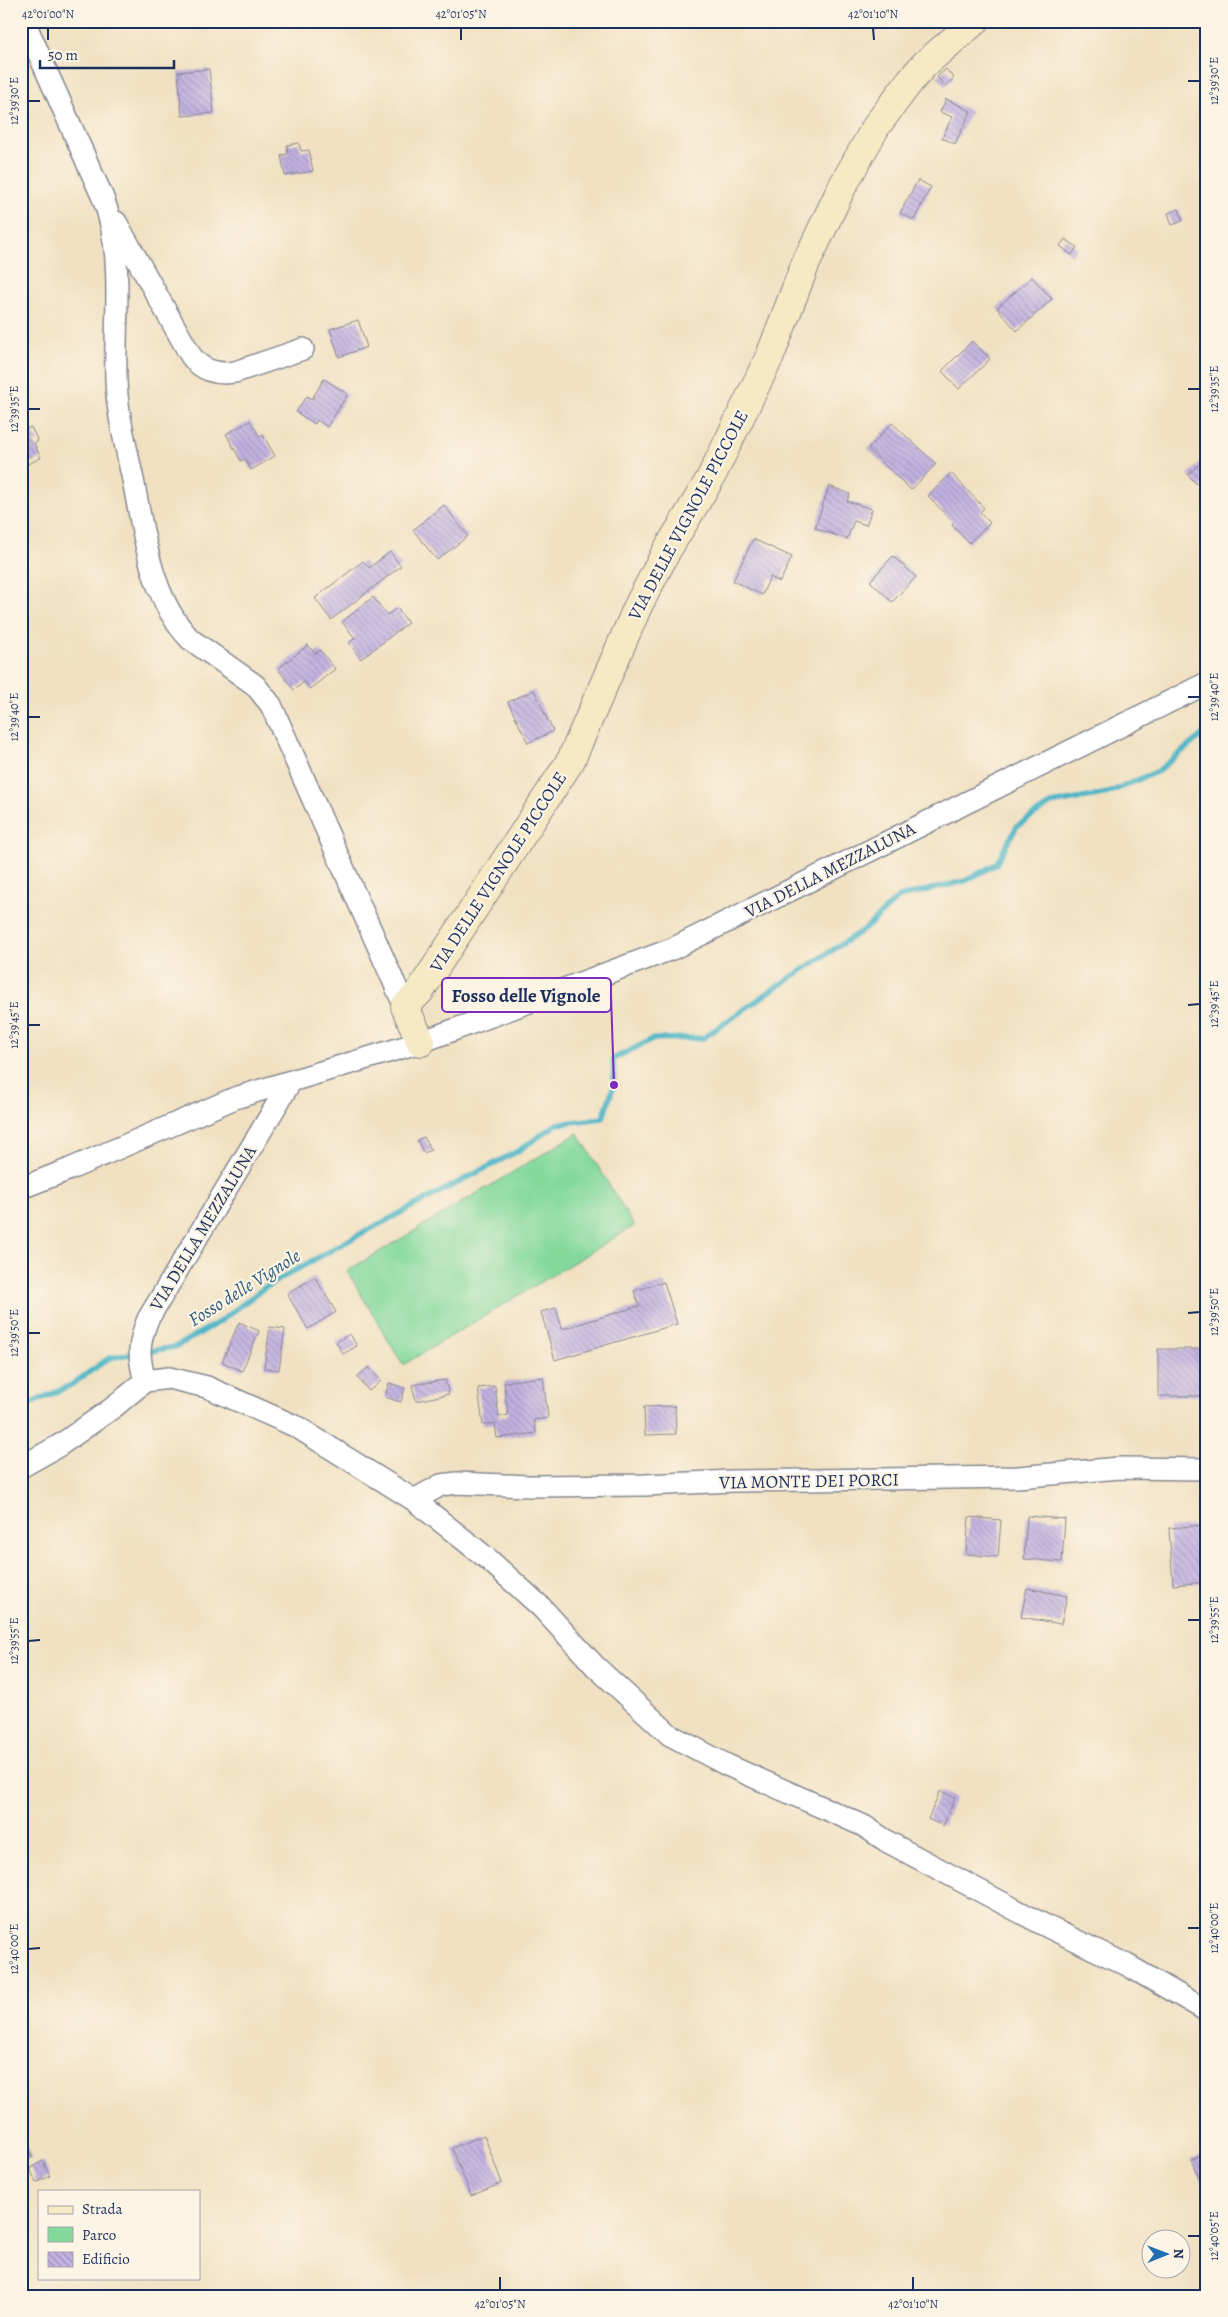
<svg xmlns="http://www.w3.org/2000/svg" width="1228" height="2317" font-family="Alegreya,serif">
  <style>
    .park { fill: #83d99c; stroke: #4f847d }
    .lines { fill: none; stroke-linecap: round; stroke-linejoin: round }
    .stream { stroke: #49b4c6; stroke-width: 5.5 }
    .building { fill: url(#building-back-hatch) }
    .street-casing { stroke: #868890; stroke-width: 24 }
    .secondary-casing { stroke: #868890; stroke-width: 30 }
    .street { stroke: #fff; stroke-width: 21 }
    .secondary { stroke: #f6e9c3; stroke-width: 28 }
    .ticks { fill: none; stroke: #1b2f5e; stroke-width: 2 }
    .labels { text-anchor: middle; stroke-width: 4.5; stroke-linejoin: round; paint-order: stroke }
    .street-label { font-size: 18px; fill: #1b2f5e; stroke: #fcf5e5 }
    .water-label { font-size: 19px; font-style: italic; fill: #29577d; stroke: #fcf5e5 }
    .leader { fill: none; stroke: #7b2cbf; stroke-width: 2 }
    .callout-dot { fill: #7b2cbf; stroke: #fcf5e5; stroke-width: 2 }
    .callout { fill: #fcf5e5; stroke: #7b2cbf; stroke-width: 2 }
    .callout-label { font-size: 19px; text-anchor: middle; font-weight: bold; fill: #1b2f5e }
    .neatline { fill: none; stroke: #1b2f5e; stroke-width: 2 }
    .ticks-label { font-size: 12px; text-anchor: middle; fill: #1b2f5e }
  </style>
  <defs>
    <pattern id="building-back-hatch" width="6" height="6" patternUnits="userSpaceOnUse" patternTransform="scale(1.25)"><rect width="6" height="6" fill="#c3b2e1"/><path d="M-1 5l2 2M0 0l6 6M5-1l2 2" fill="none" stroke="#9e91ba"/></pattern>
  </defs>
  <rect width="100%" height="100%" fill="#fcf5e5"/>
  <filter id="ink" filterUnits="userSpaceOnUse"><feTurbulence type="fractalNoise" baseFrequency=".02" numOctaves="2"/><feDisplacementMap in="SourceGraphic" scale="10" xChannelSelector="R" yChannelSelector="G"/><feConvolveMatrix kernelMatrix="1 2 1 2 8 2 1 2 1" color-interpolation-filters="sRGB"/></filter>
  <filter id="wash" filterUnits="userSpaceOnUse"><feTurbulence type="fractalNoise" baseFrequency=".0096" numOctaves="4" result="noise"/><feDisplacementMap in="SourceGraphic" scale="20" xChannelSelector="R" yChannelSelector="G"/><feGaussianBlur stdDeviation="1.12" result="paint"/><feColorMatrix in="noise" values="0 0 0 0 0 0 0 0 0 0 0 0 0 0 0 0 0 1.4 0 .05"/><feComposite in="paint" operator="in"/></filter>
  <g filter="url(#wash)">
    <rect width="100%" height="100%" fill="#f1e1c2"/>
    <path class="park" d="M578,1133l56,93 -231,139 -56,-94z"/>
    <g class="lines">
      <path class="stream" d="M144,1352l31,-5 44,-25 45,-34 87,-49 167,-88 39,-27 46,-6 11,-33 -1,-26 40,-20 50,-1 66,-46 97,-64 33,-31 66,-16 31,-17 21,-38 34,-22 57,-11 50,-22 49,-40
        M21,1408l50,-23 38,-27 26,-5"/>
    </g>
    <g id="blocks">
      <path class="building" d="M209,69l5,44 -32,3 -4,-44z
        M946,69l8,9 -9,8 -8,-9z
        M946,99l25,12 -16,33 -13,-6 10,-21 -12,-5z
        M299,143l2,8 8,-1 4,21 -28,5 -4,-21 7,-1 -1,-9z
        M918,180l13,7 -17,33 -14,-7z
        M1179,209l4,12 -11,4 -4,-12z
        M1065,239l12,8 -5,8 -12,-9z
        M1032,277l20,22 -35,32 -20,-23z
        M358,320l9,27 -28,10 -9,-28z
        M972,341l18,18 -31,30 -17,-18z
        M324,379l24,15 -21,33 -10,-7 -2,4 -19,-12 11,-16 5,3z
        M250,421l10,16 3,-2 12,21 -24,14 -6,-11 -4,2 -15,-27z
        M892,423l44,41 -25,26 -43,-41z
        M31,427l7,14 -4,2 7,15 -20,9v-36z
        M1205,458l2,2v22l-6,6 -13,-13z
        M951,473l33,35 -4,4 10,11 -21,20 -17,-18 2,-2 -26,-27z
        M829,486l21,8 -3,7 25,8 -6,16 -12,-4 -7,18 -32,-11z
        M444,505l24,31 -31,24 -24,-30z
        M753,539l39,18 -12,25 -10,-5 -8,18 -29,-14z
        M390,552l11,14 -70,54 -16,-22 48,-37 6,7z
        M893,556l23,21 -24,25 -22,-21z
        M373,597l14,18 10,-7 11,15 -47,36 -12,-16 6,-5 -13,-16z
        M308,645l7,9 5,-4 15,19 -25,20 -6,-7 -10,8 -16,-21z
        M534,690l19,41 -25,12 -20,-41z
        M424,1137l7,13 -7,3 -7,-13z
        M315,1277l21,35 -28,17 -21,-35z
        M664,1282l13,42 -122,36 -14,-48 15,-4 6,21 77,-23 -5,-15z
        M239,1322l20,9 -17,40 -20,-9z
        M270,1327l15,2 -6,41 -15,-2z
        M350,1334l7,12 -14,8 -7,-12z
        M1158,1349h49v47h-49z
        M369,1367l12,14 -12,10 -12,-14z
        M543,1377l5,41 -14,2 2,13 -39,5 -2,-15 -12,2 -5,-37 17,-2 4,31 9,-2 -4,-33z
        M445,1380l4,14 -33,7 -4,-16z
        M389,1383l16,5 -4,14 -16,-5z
        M675,1406l1,28 -31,1 -1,-28z
        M1027,1516l38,3 -3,43 -38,-3z
        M969,1517l32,3 -3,37 -32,-3z
        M1205,1525l2,57 -34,3 -4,-57z
        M1027,1588l40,8 -6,28 -40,-7z
        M940,1791l15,7 -12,28 -15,-7z
        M21,2128l11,30 -11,4z
        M484,2135l18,48 -31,13 -19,-48z
        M1207,2152v42l-16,-34z
        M43,2161l7,15 -14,7 -6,-15z"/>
    </g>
  </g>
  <g filter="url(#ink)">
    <use href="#blocks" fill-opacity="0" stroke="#868890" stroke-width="1"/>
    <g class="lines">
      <defs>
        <path id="street" d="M24,21l79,177c22,56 11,121 13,181 1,34 10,67 17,101 11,53 17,117 57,159l65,46 16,20 134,302
          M116,222l75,134c11,15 27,19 44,16l68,-23
          M291,1081l130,-39 251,-93 535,-266
          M21,1188l49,-19 165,-71 56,-17 -143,238c-10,24 -10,37 -3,62
          M21,1467l39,-22 54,-38 31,-26 24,-3 38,9 90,40 117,73 74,59 53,48 54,59 75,69 57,30 137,61 24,16 160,85 79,38 80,46
          M414,1500l27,-15 16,-2 72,3 116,-1 88,-4 285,-4 101,-9 88,1"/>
        <path id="secondary" d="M421,1042l-16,-35 15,-16 151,-231 67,-154 28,-54 44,-73 60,-123 35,-91 37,-78 35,-62 33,-44 15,-17 50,-43"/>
      </defs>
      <use href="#street" class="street-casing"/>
      <use href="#secondary" class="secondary-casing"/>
      <use href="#street" class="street"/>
      <use href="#secondary" class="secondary"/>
    </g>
  </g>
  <path class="ticks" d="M48,28v12M461,28v12M873,28l1,12M1188,81h12M28,101h12M1188,389h12M28,409h12M1188,697h12M28,717h12M1188,1005l12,-1M28,1025h12M1188,1313l12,-1M28,1333h12M1188,1620h12M28,1641l12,-1M1188,1928h12M28,1949l12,-1M1188,2236h12M500,2277v13M913,2277v13"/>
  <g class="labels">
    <g class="street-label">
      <text transform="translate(688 515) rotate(-62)" y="6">VIA DELLE VIGNOLE PICCOLE</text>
      <text transform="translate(830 870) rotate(-27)" y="6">VIA DELLA MEZZALUNA</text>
      <text transform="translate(498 872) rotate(-57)" y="6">VIA DELLE VIGNOLE PICCOLE</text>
      <text transform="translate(203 1228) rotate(-59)" y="6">VIA DELLA MEZZALUNA</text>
      <text transform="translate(809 1481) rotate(-1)" y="6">VIA MONTE DEI PORCI</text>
    </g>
    <g class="water-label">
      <text transform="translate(244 1287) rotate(-32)" y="7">Fosso delle Vignole</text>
    </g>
  </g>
  <path class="leader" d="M614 1085L611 995"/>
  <circle class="callout-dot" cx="614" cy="1085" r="5"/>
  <rect class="callout" x="442" y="978" width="169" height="34" rx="5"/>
  <g class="callout-label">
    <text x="526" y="1002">Fosso delle Vignole</text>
  </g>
  <rect width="1228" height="2317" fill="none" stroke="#fcf5e5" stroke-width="55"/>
  <rect x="38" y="2190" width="162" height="90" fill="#fcf5e5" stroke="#a2a6af"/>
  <rect x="48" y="2206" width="25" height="8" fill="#f6e9c3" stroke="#a2a6af"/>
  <text x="82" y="2214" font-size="15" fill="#1b2f5e">Strada</text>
  <rect x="48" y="2227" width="25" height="15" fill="#83d99c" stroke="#a2a6af"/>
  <text x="82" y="2240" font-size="15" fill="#1b2f5e">Parco</text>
  <rect x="48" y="2252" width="25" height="15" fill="url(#building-back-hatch)" stroke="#a2a6af"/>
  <text x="82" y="2264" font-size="15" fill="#1b2f5e">Edificio</text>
  <g transform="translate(1166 2254) rotate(89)"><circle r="24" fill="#fcf5e5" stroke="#a2a6af"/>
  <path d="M0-4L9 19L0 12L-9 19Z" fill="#1f6fb2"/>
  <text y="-8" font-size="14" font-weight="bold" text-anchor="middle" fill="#1b2f5e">N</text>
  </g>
  <path d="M40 60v8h134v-8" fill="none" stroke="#1b2f5e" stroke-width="2.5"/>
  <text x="48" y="60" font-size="15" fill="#1b2f5e" stroke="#fcf5e5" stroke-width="4" paint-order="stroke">50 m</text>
  <rect x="28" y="28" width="1172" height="2262" class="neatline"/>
  <g class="ticks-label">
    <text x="48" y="18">42°01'00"N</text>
    <text x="461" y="18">42°01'05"N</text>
    <text x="873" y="18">42°01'10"N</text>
    <text transform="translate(1214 81) rotate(-90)" y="4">12°39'30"E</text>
    <text transform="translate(14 101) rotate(-90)" y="4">12°39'30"E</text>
    <text transform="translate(1214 389) rotate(-90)" y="4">12°39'35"E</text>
    <text transform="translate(14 409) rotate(-90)" y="4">12°39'35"E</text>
    <text transform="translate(1214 697) rotate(-90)" y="4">12°39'40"E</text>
    <text transform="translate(14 717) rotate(-90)" y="4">12°39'40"E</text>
    <text transform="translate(1214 1004) rotate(-90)" y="4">12°39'45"E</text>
    <text transform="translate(14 1025) rotate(-90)" y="4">12°39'45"E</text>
    <text transform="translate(1214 1312) rotate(-90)" y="4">12°39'50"E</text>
    <text transform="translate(14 1333) rotate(-90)" y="4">12°39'50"E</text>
    <text transform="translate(1214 1620) rotate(-90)" y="4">12°39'55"E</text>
    <text transform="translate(14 1641) rotate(-90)" y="4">12°39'55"E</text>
    <text transform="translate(1214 1928) rotate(-90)" y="4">12°40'00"E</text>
    <text transform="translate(14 1949) rotate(-90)" y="4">12°40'00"E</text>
    <text transform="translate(1214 2236) rotate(-90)" y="4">12°40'05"E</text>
    <text x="500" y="2308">42°01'05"N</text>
    <text x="913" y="2308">42°01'10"N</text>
  </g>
</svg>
